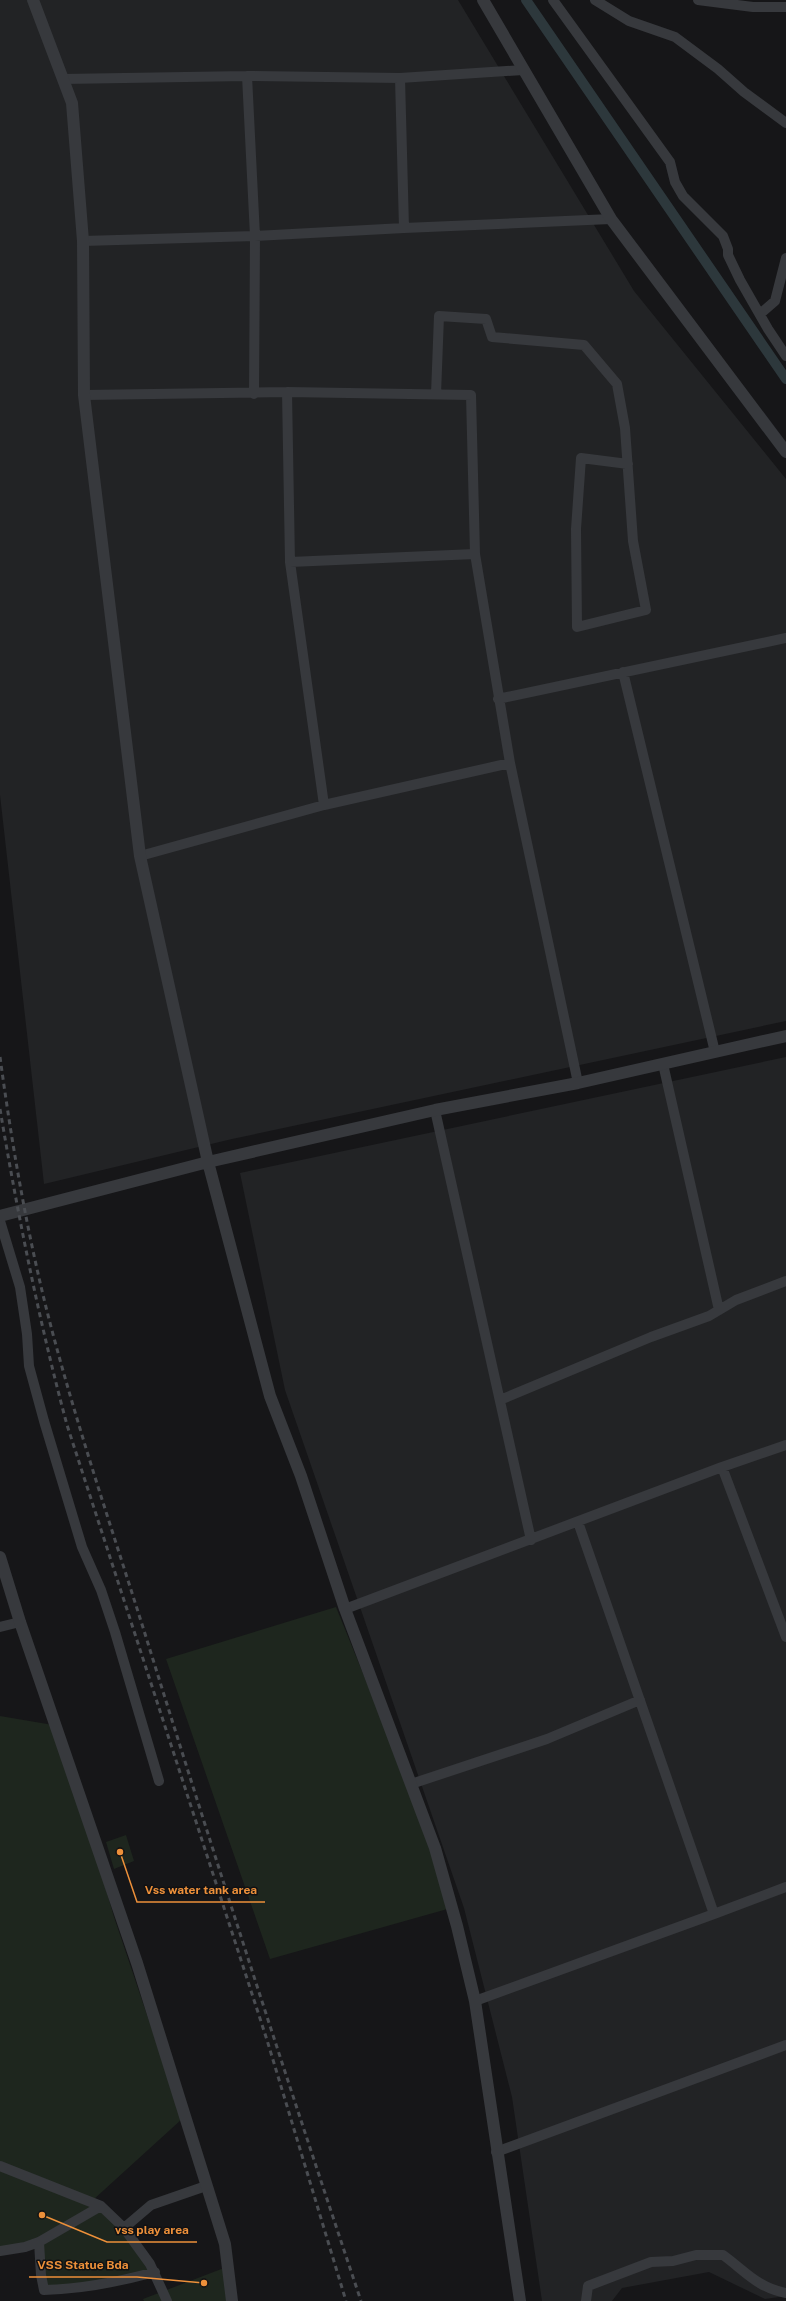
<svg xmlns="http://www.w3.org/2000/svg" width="786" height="2301" font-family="'Public Sans',sans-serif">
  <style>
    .built { fill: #222325 }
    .green { fill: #1e261e }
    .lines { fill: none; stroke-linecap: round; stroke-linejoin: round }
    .canal { stroke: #2d383c; stroke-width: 10 }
    .minor { stroke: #37393d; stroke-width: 10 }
    .tertiary { stroke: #37393d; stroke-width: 12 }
    .rail { stroke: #4a4d52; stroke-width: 3; stroke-dasharray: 5 4; stroke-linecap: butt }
    .leader { fill: none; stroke: #ed903a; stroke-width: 1.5 }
    .callout-dot { fill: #ed903a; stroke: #111113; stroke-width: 1.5 }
    .callout-label { font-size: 12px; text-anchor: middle; font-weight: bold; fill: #ed903a; stroke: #111113; stroke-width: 3; stroke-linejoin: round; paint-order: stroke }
  </style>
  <rect width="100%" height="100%" fill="#161618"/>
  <path class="built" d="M0,0h458l176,291 152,188v542l-554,118 -188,45 -44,-389z
    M786,1057v1239l-21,3 -56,-27 -87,16 -10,13h-70l-30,-204 -48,-189 -179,-518 -45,-217z"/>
  <path class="green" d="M336,1607l95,234 20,67 -181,51 -104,-300z
    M0,1716l53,9 32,93 29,99 68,202 -89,81 -93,-35z
    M126,1835l8,26 -20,8 -8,-27z
    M0,2168l98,38 -57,33 -41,12z
    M100,2206l54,66 -110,17 -5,-47z
    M224,2268l3,33h-83l-1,-2z"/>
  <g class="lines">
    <path class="canal" d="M526,0l260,379"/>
    <path class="minor" d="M553,0l117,162 5,20 8,14 40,40 5,13v6l12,25 28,49 18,27
      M595,0l34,21 46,16 43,32 26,23 42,31
      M698,0l55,7h33
      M247,76l8,160 -1,158
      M400,78l123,-8
      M63,79l184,-3 153,2 4,150 -149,8 -172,5
      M404,228l207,-9
      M760,314l15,-13 11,-43
      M287,392l3,170 34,243 186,-42 68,320
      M436,394l3,-78 47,3 6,18 92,8 33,39 8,44 8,113 13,69 -69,17 -1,-98 5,-71 47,6
      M84,395l203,-3 184,3 4,159 35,209
      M290,562l185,-8
      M623,672l92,380
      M498,699l288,-61
      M140,856l184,-51
      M663,1064l56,246
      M435,1110l96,430
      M0,1221l20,66 7,47 2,32 15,55 38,126 19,43 14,42 44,149
      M500,1400l151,-63 58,-21 27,-16 50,-19
      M722,1467l64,170
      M578,1522l136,392 72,-27
      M345,1609l377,-142 64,-22
      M0,1627l20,-5
      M411,1784l136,-45 93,-39
      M475,2001l239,-87
      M496,2152l290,-107
      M0,2166l101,40 23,22 26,36 17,37
      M124,2228l27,-23 55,-19
      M39,2242l2,33 3,15c38,-1 74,-8 111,-18
      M0,2251l25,-4 14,-5 62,-36
      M586,2301l2,-15 63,-24 22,-1 23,-6h27c22,16 35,33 63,38"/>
    <path class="tertiary" d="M33,0l39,103 11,138 1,154 56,461 68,306 62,234 31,80 44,133 90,239 22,78 18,75 45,300
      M483,0l128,219 175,233
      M0,1216l208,-54 227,-52 143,-27 208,-47
      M0,1557l20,65 117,341 88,281 7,57"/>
    <path class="rail" d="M0,1057c12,88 27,176 49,262 28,108 64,213 97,318 69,222 141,443 215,664
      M0,1109c18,107 39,212 67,316l200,615 79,261"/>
  </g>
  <path class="leader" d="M120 1852L137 1902H265M42 2215L107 2242H197M204 2283L137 2277H29"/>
  <g class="callout-dot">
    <circle cx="120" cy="1852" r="4"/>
    <circle cx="42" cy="2215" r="4"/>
    <circle cx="204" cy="2283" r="4"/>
  </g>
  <g class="callout-label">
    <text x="201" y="1894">Vss water tank area</text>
    <text x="152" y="2234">vss play area</text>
    <text x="83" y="2269">VSS Statue Bda</text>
  </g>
</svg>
